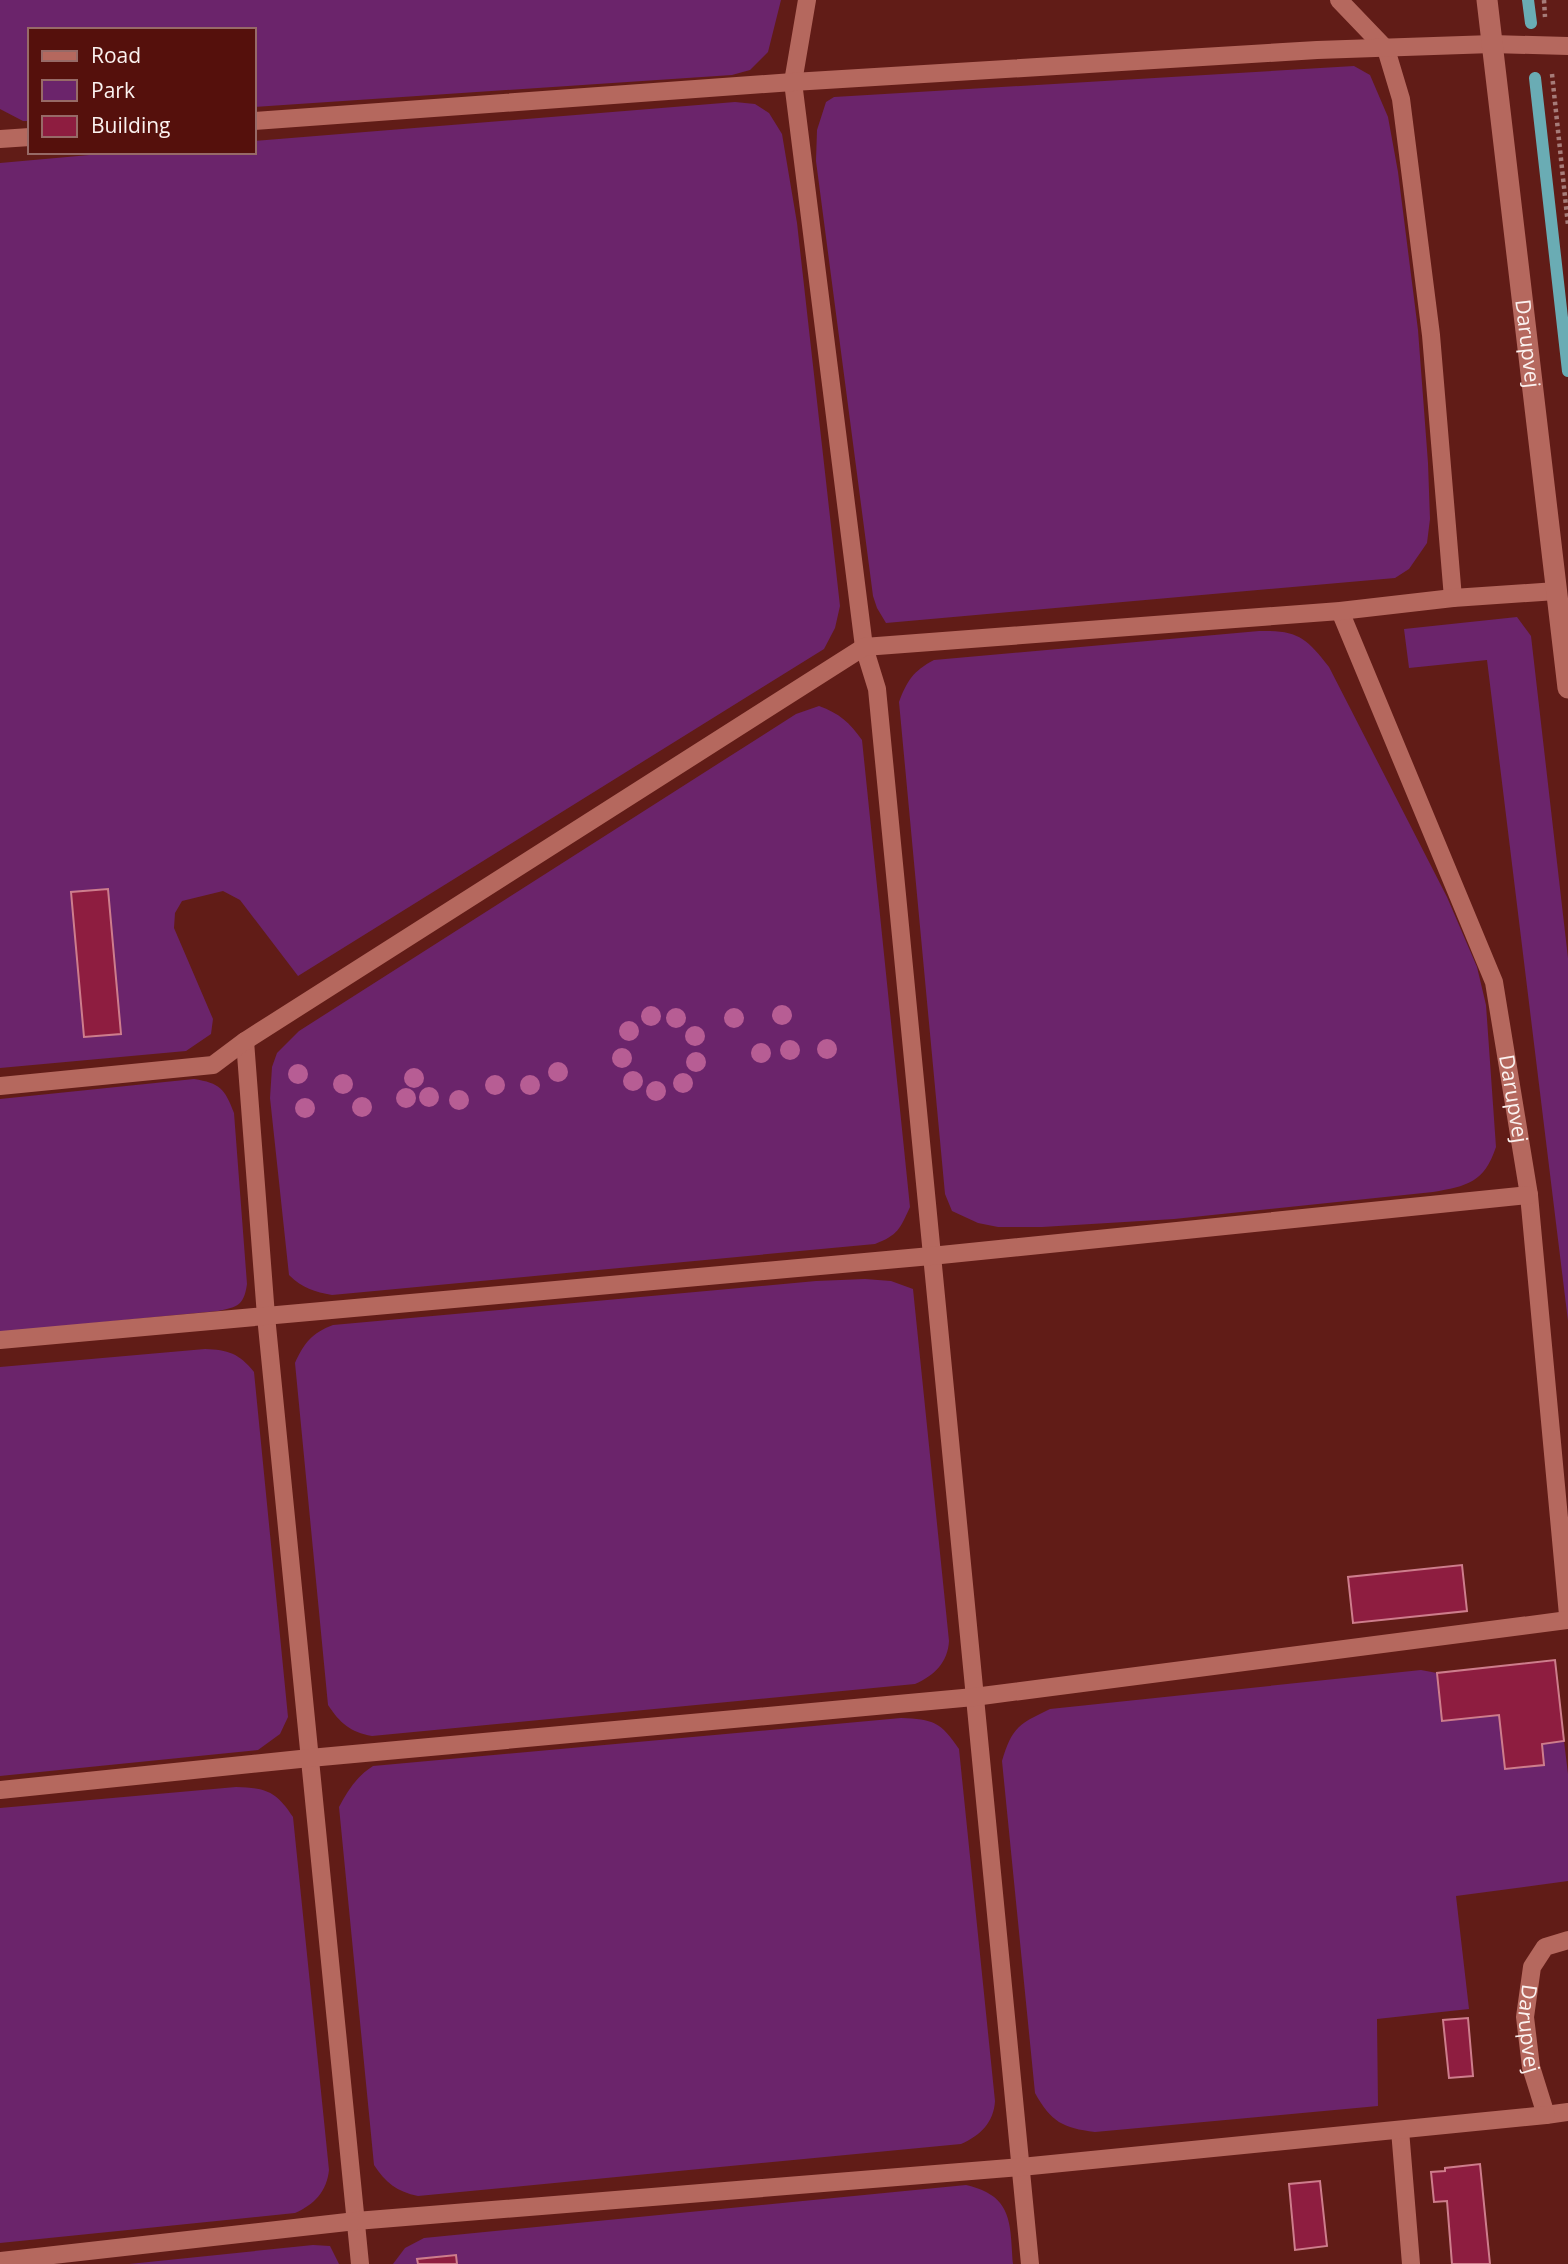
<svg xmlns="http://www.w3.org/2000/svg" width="1568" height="2264" font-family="'Open Sans',sans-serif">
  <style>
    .green { fill: #6b246b }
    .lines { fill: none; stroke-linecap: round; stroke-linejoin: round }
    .stream { stroke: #6aacb4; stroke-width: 12 }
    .building { fill: #8e1d40; stroke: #ce7d8c; stroke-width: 2 }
    .path { stroke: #a67c79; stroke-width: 4.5; stroke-dasharray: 3.5 3.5; stroke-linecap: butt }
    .lane { stroke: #b5685e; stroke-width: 18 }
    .secondary { stroke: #b5685e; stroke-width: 21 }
    .tree { fill: #b75d94 }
    .labels { text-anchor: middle; stroke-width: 7; stroke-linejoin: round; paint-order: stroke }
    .street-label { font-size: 21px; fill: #fbf2f0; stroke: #55100c }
  </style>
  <rect width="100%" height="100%" fill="#611c17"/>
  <path class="green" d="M0,0h781l-13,52 -18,18 -18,5 -478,32v-77h-224v91h-7l-23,-12z
    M1354,66l16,9 18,42 10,55 20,158 10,133 2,56 -3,24 -18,26 -14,9 -509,45 -9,-15 -4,-12 -57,-435 1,-31 9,-28 8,-5z
    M735,102l20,2 14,9 13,21 15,89 43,383 -5,22 -11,21 -526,327 -58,-76 -17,-9 -41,10 -7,12 -1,15 39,91 -2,15 -25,17 -186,17v-905l123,-11h131v-11z
    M1517,617l14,19 37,322v363l-81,-661 -78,8 -5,-39z
    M1259,631c38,-1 47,6 70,36l118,230 30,70 9,38 10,142c-12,36 -29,39 -63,45l-259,27 -132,8h-44l-20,-4 -26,-12 -7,-17 -46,-492c8,-21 14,-31 35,-42z
    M819,706c20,7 31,17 43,34l48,467c-10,22 -12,28 -35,37l-543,51c-17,-3 -30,-7 -43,-20l-19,-177 2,-31 5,-14 22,-22 497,-317z
    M194,1079c26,4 31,10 40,34l13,171c-3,21 -9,23 -29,27l-218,21v-233z
    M865,1279l26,2 22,8 36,352c-1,21 -15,35 -34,43l-543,52c-22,-4 -32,-13 -44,-31l-33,-342c9,-20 17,-30 38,-38l483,-44z
    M205,1349c23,1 34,4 49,23l34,345 -8,17 -22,16 -258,26v-409z
    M1421,1670l16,3 5,48 57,-6 45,50 -2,-21 22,-3 4,33v107l-112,15 13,113 -92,10 1,87 -283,26c-32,-4 -44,-10 -60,-39l-33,-332c10,-34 17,-37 48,-52z
    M901,1718c32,1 40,4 58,31l36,352c-1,21 -15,35 -34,43l-543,52c-21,-4 -33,-14 -44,-31l-35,-358c9,-17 18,-31 34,-41z
    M236,1787c30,1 40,4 57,30l36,353c-2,21 -15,35 -34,43l-295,30v-435z
    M966,2185c47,11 44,37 47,79h-620l12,-16 19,-10z
    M313,2245l17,1 9,18h-210z"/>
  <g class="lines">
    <path class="stream" d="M1528,0l3,23
      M1535,78l33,293"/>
  </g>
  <path class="building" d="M108,889l13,145 -37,3 -13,-145z
    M1462,1565l5,46 -114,12 -5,-46z
    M1555,1660l9,81 -22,3 2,21 -39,4 -6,-54 -57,6 -5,-48z
    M1468,2018l5,58 -24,2 -6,-58z
    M1480,2164l10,100h-38l-5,-63 -13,1 -3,-30 14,-1v-3z
    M1320,2181l7,65 -32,4 -6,-66z
    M456,2255l1,9h-39l-1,-5z"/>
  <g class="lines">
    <path class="path" d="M1544,0l1,17
      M1552,74l16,151"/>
    <g class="lane">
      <path d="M807,0l-14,82 71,565 13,42 153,1575"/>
      <path d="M1339,0l47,49 15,50 30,236 22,263"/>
      <path d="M254,121l539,-39 524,-32 175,-6 76,2"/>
      <path d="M0,139l30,-2"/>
      <path id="s1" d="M1340,611l154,371 35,213 39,420"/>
      <path d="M245,1041l21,275 94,948"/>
      <path d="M0,1086l213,-21 32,-24 619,-394 476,-36 113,-13 103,-7"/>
      <path d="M0,1340l931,-84 598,-61"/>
      <path d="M0,1790l310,-32 664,-61 594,-77"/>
      <path id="s2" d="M1568,1940l-23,7 -13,20 -7,50 6,50 15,48 22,-3"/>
      <path d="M1400,2130l11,134"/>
      <path d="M0,2261l356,-40 665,-54 525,-52"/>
    </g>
    <path class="secondary" id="s3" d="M1487,0l81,688"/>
  </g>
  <g class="tree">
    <circle cx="782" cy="1015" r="10"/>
    <circle cx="651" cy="1016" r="10"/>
    <circle cx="676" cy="1018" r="10"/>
    <circle cx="734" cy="1018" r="10"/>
    <circle cx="629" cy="1031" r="10"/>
    <circle cx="695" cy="1036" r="10"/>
    <circle cx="827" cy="1049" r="10"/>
    <circle cx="790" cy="1050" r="10"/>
    <circle cx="761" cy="1053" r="10"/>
    <circle cx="622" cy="1058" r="10"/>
    <circle cx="696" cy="1062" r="10"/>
    <circle cx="558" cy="1072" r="10"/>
    <circle cx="298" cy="1074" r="10"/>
    <circle cx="414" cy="1078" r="10"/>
    <circle cx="633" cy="1081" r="10"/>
    <circle cx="683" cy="1083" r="10"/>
    <circle cx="343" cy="1084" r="10"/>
    <circle cx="495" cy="1085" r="10"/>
    <circle cx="530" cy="1085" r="10"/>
    <circle cx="656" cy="1091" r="10"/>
    <circle cx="429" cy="1097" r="10"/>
    <circle cx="406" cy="1098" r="10"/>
    <circle cx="459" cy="1100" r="10"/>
    <circle cx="362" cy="1107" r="10"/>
    <circle cx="305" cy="1108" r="10"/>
  </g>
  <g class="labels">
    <g class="street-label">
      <text dy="7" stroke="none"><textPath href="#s3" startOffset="346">Darupvej</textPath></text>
      <text dy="7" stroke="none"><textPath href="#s1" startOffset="520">Darupvej</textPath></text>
      <text dy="7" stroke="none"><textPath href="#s2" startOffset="110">Darupvej</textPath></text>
    </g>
  </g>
  <rect x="28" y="28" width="228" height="126" fill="#55100c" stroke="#976a67" stroke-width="2"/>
  <rect x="42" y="51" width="35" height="10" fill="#b5685e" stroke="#976a67" stroke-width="2"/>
  <text x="91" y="63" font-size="21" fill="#fbf2f0">Road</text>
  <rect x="42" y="80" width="35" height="21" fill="#6b246b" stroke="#976a67" stroke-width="2"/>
  <text x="91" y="98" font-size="21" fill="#fbf2f0">Park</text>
  <rect x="42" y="116" width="35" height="21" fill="#8e1d40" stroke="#976a67" stroke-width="2"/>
  <text x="91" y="133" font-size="21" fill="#fbf2f0">Building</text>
</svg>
